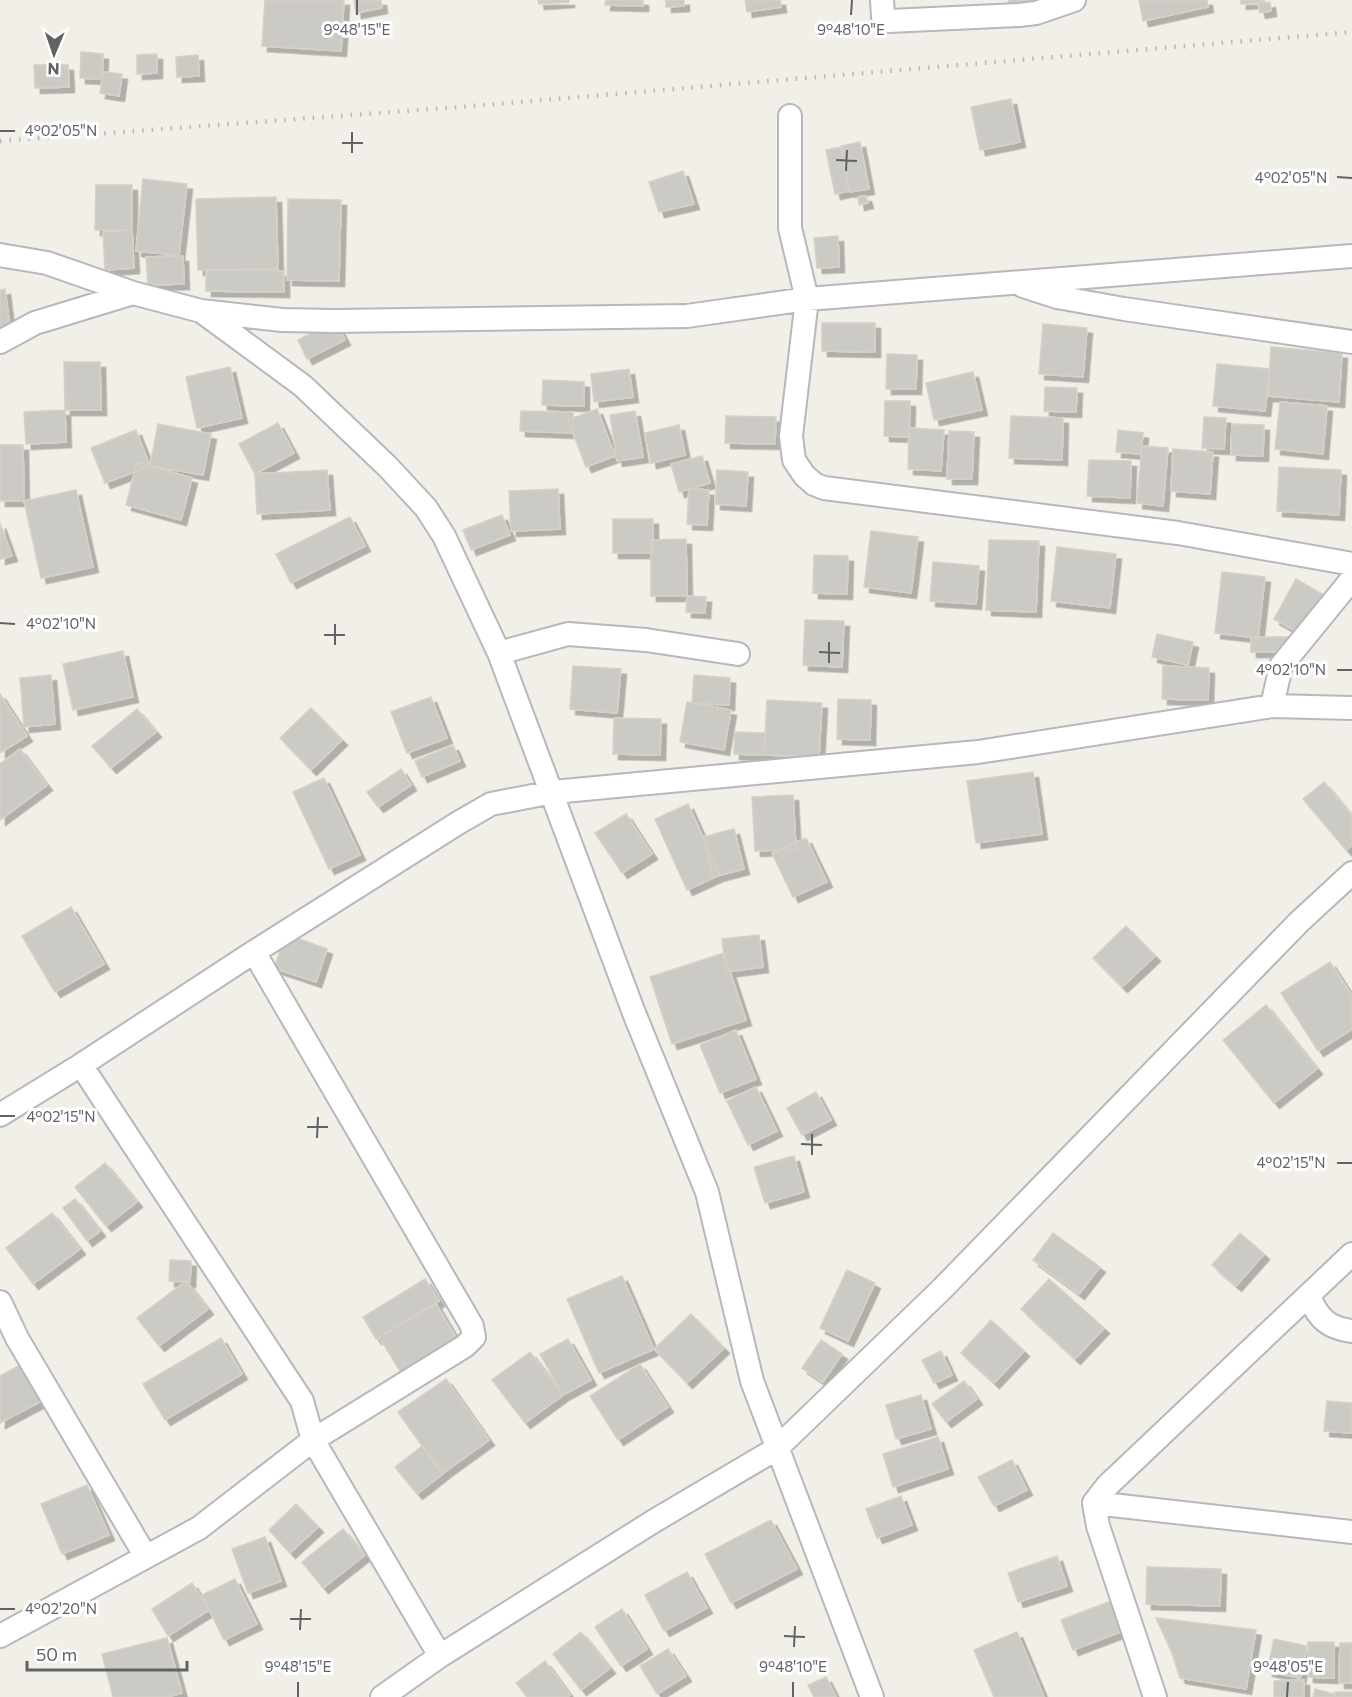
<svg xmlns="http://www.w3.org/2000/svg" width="1352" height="1697" font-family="Commissioner,sans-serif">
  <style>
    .building { fill: #cccac5; stroke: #d6d1c6; stroke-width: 1.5; filter: url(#shadow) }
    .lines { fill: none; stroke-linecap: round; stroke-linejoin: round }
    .street-casing { stroke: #b5b8bc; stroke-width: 26 }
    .street { stroke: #fff; stroke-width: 22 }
    .rail { stroke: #b6b7b8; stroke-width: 4.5; stroke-dasharray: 1.5 8; stroke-linecap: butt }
    .ticks { fill: none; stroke: #5f6368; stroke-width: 2 }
    .ticks-label { font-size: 15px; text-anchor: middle; fill: #5f6368; stroke: #fff; stroke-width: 6; stroke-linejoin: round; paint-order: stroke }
  </style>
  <defs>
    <filter id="shadow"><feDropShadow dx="5.5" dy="5.5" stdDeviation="0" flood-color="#0004"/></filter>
  </defs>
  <rect width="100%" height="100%" fill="#f1efe8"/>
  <path class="building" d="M265,0h79l-3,51 -79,-5z
    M354,0h27l1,8 -26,5z
    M538,0h31v2l-30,2z
    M606,0h37v6l-38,-1z
    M666,0h18v6l-18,1z
    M745,0h35l1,7 -34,5z
    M1009,0h30v3l-30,1z
    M1139,0h68l1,7 -65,14z
    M1241,0h23l1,2 -24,2z
    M1270,2l1,9 -11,2 -2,-9z
    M81,52l22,2 -1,25 -22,-1z
    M157,54v19l-20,1v-19z
    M198,55l1,21 -22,1 -1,-20z
    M34,65h34l1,22 -34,1z
    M103,72l19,2 -3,22 -19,-3z
    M1011,99l9,43 -40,8 -9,-43z
    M860,142l9,47 -19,3 -9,-46z
    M841,147l8,44 -14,3 -9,-44z
    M683,171l11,33 -35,8 -10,-30z
    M143,179l44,5 -8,71 -43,-4z
    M96,185h36v45h-37z
    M866,196l2,7 -9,2 -1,-8z
    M276,197l2,72 -80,1 -2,-71z
    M288,199l53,1 -2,81 -52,-1z
    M132,230l2,38 -29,2 -2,-38z
    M838,236l1,31 -22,1 -3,-30z
    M183,256l1,28 -36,1 -2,-28z
    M206,270l78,1v21l-78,-1z
    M5,289l6,47 -11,1v-47z
    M335,321l10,19 -38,19 -9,-19z
    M822,323h53v29l-53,-1z
    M1043,324l44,4 -4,49 -44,-3z
    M1271,347l71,6 -3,49 -71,-6z
    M887,354l30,1 -1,34h-30z
    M64,362h36l1,48h-36z
    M1217,364l53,5 -5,42 -52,-5z
    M230,367l12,51 -45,10 -11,-51z
    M629,369l4,28 -39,5 -3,-28z
    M973,372l9,38 -48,10 -8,-37z
    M543,380l41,2v24l-42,-1z
    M1045,387l32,1 -1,24 -32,-1z
    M885,401h25l-1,36 -25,-1z
    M1280,402l47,4 -4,48 -48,-5z
    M597,409l18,47 -29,11 -18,-47z
    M65,410l1,32 -40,2 -2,-32z
    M521,411l52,1v21l-53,-2z
    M635,411l8,46 -26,4 -7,-46z
    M726,416l50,1 -1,27 -50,-1z
    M1011,416l52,2 -1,42 -53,-2z
    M1204,417l22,1 -2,31 -22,-1z
    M278,423l16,30 -39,21 -16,-30z
    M158,424l53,10 -8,41 -53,-9z
    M1232,424l32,1 -1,31 -32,-1z
    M679,425l6,30 -34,8 -6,-30z
    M909,428l35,2 -3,41 -33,-2z
    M136,430l14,36 -45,17 -14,-35z
    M1118,430l25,3 -2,21 -25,-2z
    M949,431l25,1 -2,47h-25z
    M0,445h23l1,56h-24z
    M1142,446l26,2 -5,58 -26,-3z
    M1173,449l40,3 -3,42 -39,-3z
    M702,456l8,27 -31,9 -8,-28z
    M1089,460l42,1 -1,37 -43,-2z
    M137,462l55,16 -11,42 -55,-15z
    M1279,467l62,3 -2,45 -62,-4z
    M327,470l3,40 -73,4 -2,-40z
    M717,470l31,2 -2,34 -31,-2z
    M558,489l2,40 -49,2 -2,-40z
    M689,489l20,1 -2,35 -20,-1z
    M76,490l17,77 -52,11 -17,-77z
    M502,515l8,20 -39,15 -8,-20z
    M350,517l15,29 -74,37 -15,-29z
    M613,519h40v34h-40z
    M0,523l12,33 -12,3z
    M871,531l47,6 -7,56 -47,-6z
    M686,539l1,57h-36v-56z
    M989,540l50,1 -3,71 -50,-2z
    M1057,547l59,7 -6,54 -59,-7z
    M814,555l34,1 -1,38 -34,-1z
    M933,562l46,4 -3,38 -46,-3z
    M1222,572l43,5 -7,61 -43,-5z
    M1296,579l26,15 -23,39 -25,-14z
    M687,596l19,1 -1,16 -19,-1z
    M805,620l39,1 -2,46 -39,-2z
    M1157,634l36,8 -5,23 -36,-8z
    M1251,637h39v15h-39z
    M123,651l10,46 -60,13 -10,-46z
    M573,666l48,3 -4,44 -47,-4z
    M1163,666l46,2 -1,32 -46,-1z
    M51,675l4,49 -31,3 -4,-49z
    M694,675l36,3 -1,27 -37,-2z
    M0,694l27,42 -27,17z
    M431,697l16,41 -40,15 -16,-41z
    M838,699l33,1 -1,40 -33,-1z
    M767,700l55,3 -3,54 -55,-2z
    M687,702l44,8 -7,40 -44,-8z
    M311,708l31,32 -31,30 -31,-32z
    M137,709l19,23 -45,36 -19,-22z
    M614,718l47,1 -1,36 -47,-1z
    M735,732l30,1 -1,22 -30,-1z
    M453,745l7,16 -38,16 -7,-16z
    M20,749l27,36 -47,35v-56z
    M401,769l10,16 -33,22 -11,-15z
    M1033,772l9,62 -66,9 -9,-62z
    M324,778l36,77 -31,14 -36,-77z
    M1324,782l28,34v29l-6,5 -43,-51z
    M793,795l3,54 -41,2 -3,-54z
    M688,804l32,71 -33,15 -32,-71z
    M626,814l26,40 -30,19 -27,-40z
    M734,829l10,40 -31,8 -10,-40z
    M806,838l21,44 -34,15 -21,-44z
    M71,907l33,57 -49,28 -33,-56z
    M1126,926l29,30 -33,31 -29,-29z
    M286,934l41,15 -11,33 -42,-14z
    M759,935l4,32 -37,5 -4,-33z
    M724,953l22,67 -74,24 -22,-67z
    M1330,962l22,34v33l-34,22 -37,-58z
    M1266,1005l51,64 -43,34 -51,-63z
    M736,1030l20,49 -36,14 -20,-48z
    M756,1087l21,44 -29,14 -21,-44z
    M816,1092l15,28 -29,15 -15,-27z
    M794,1156l10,36 -39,11 -11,-36z
    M105,1163l32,39 -31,24 -31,-39z
    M75,1199l25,32 -13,10 -24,-33z
    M52,1213l28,36 -47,35 -27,-36z
    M1053,1233l47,34 -21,27 -46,-34z
    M1240,1233l24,21 -28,32 -24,-21z
    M170,1260l21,1 -1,21 -21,-1z
    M847,1270l28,13 -27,58 -28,-13z
    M622,1276l32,73 -55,24 -32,-74z
    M425,1279l14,22 -63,38 -13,-22z
    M1049,1279l55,49 -29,31 -54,-50z
    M186,1281l22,28 -49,37 -22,-28z
    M436,1304l25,42 -56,33 -26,-42z
    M691,1314l33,34 -37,35 -33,-34z
    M991,1320l33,31 -30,32 -33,-30z
    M221,1338l21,36 -77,46 -22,-36z
    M568,1339l23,41 -28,15 -23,-41z
    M821,1340l21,14 -19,28 -21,-14z
    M941,1351l11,24 -18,8 -12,-23z
    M530,1352l33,43 -38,28 -33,-43z
    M31,1359l20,37 -51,27v-47z
    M640,1364l28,43 -50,33 -28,-44z
    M446,1379l43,61 -47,34 -44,-62z
    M964,1381l13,18 -31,23 -14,-18z
    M921,1395l10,34 -35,10 -10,-34z
    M1327,1401l25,2v30l-28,-2z
    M938,1437l10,32 -55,18 -10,-33z
    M422,1446l22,27 -27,21 -22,-27z
    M1012,1460l15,30 -33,16 -16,-29z
    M87,1485l22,50 -47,19 -21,-50z
    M901,1496l11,29 -35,13 -11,-29z
    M296,1504l22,23 -28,26 -21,-23z
    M771,1520l26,49 -66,34 -26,-49z
    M343,1529l22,26 -42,33 -21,-26z
    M265,1537l16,44 -33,12 -16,-44z
    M1057,1556l10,30 -49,16 -10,-29z
    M1147,1567l74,2 -1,37 -74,-2z
    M687,1572l20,36 -43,23 -19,-36z
    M235,1579l22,45 -33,16 -22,-45z
    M192,1583l17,27 -41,26 -16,-27z
    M1111,1601l12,30 -50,19 -12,-30z
    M622,1609l25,40 -26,17 -26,-39z
    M1156,1618l100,12 -10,59 -66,-11 -8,-25z
    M581,1632l29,36 -29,22 -28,-36z
    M1017,1632l27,65h-50l-20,-47z
    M167,1638l15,55 -15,4h-54l-11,-43z
    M1274,1639l33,7 -7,32 -33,-7z
    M1308,1642h26v36l-26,-1z
    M1340,1643h12v40h-13z
    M668,1649l18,27 -29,18 -17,-28z
    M545,1661l25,34 -3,2h-40l-11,-14z
    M826,1677l10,20h-22l-6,-12z
    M1304,1680v17h-30v-16z
    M1315,1689l19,5v3h-21z
    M1335,1692h17v5h-17z"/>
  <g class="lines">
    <defs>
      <path id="street" d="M882,0l1,17 6,4 130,-6 17,-2 38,-13
        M790,116v112l17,71 -16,137 3,24 10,15 10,9 10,4 354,45 174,31
        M0,255l47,8 86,30 68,18 81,9 53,1 352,-5 120,-17 545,-43
        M1023,286l34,11 67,12 228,33
        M201,311l102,75 85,81 38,41 18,28 55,117 135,360 73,179 45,189 120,316
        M0,342l35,-19 98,-30
        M499,653l69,-19 78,6 92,14
        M1272,706l9,-40 71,-87
        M81,1065l221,336 11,39 127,216
        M0,1115l81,-50 173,-113 204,-129 33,-19 62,-12 425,-40 294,-46 80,2
        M1309,1297c10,22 19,31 43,34
        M0,1302l17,36 129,219
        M1094,1503l258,29
        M0,1636l199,-108 114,-88 152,-94 9,-9 -2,-11 -218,-374
        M382,1697l58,-41 214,-135 122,-72 165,-159 358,-368 53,-49
        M1155,1697l-57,-171 -4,-23 13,-17 245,-232"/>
    </defs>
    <use href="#street" class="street-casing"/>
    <use href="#street" class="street"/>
    <path class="rail" d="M0,141l460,-34 892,-75"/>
  </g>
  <path class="ticks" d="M357,15v-15M851,15l1,-15M0,131h15M342,143h21M352,153v-21M836,160l21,1M846,171l1,-21M1337,177l15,1M0,623l15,1M324,635h21M335,645v-21M819,652l21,1M829,663v-21M1337,670h15M0,1116h15M307,1127h21M317,1138l1,-21M801,1144l21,1M812,1155v-21M1337,1163h15M0,1609h15M290,1619h21M300,1630l1,-21M784,1636l21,1M794,1647l1,-21M298,1697v-15M793,1697v-15M1287,1697l1,-15"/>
  <g class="ticks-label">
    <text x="357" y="35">9°48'15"E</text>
    <text x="851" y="35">9°48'10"E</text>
    <text x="61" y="136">4°02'05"N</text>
    <text x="1291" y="183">4°02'05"N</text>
    <text x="61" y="629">4°02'10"N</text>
    <text x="1291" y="675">4°02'10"N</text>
    <text x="61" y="1122">4°02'15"N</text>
    <text x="1291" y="1168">4°02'15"N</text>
    <text x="61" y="1614">4°02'20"N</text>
    <text x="298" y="1672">9°48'15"E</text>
    <text x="793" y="1672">9°48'10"E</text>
    <text x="1288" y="1672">9°48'05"E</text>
  </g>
  <g transform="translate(54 54) rotate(182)" stroke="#ffffff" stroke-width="4.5" paint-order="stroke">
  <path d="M0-4.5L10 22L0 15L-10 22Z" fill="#5f6368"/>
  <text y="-9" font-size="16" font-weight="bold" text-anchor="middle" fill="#5f6368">N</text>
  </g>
  <path d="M27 1661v9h160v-9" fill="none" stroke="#5f6368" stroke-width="3"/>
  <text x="36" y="1661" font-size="18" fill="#5f6368" stroke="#ffffff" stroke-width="4.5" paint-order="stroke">50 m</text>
</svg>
